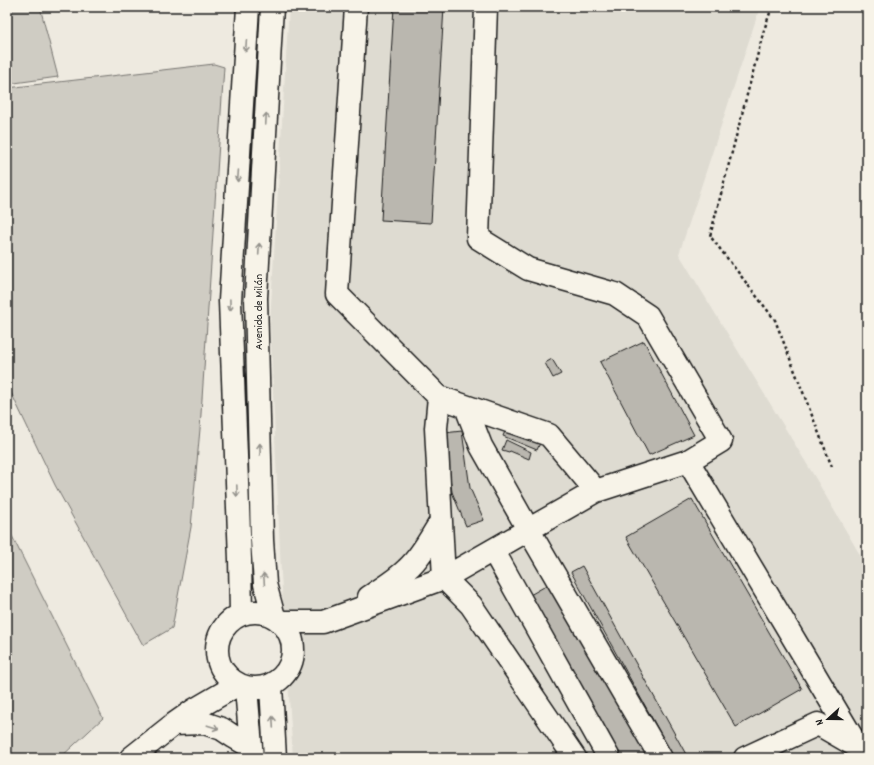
<svg xmlns="http://www.w3.org/2000/svg" width="874" height="765" font-family="Dekko,sans-serif">
  <style>
    .built { fill: #dedbd1 }
    .green { fill: #cfccc3; stroke: #767470 }
    .building { fill: #bab7af; stroke: #1c1c1c }
    .lines { fill: none; stroke-linecap: round; stroke-linejoin: round }
    .minor-casing { stroke: #1c1c1c; stroke-width: 25 }
    .path { stroke: #1c1c1c; stroke-width: 2.5; stroke-dasharray: 3 3; stroke-linecap: butt }
    .minor { stroke: #f7f3e8; stroke-width: 22 }
    .oneway { stroke: #94928c }
    .labels { text-anchor: middle; stroke-width: 4; stroke-linejoin: round; paint-order: stroke }
    .street-label { font-size: 12px; fill: #1c1c1c; stroke: #f7f3e8 }
  </style>
  <rect width="100%" height="100%" fill="#eeeae0"/>
  <filter id="ink" filterUnits="userSpaceOnUse"><feTurbulence type="fractalNoise" baseFrequency=".025" numOctaves="2"/><feDisplacementMap in="SourceGraphic" scale="8" xChannelSelector="R" yChannelSelector="G"/><feConvolveMatrix kernelMatrix="1 2 1 2 8 2 1 2 1" color-interpolation-filters="sRGB"/></filter>
  <g filter="url(#ink)">
    <path class="built" d="M289,7h471l-81,247 137,225 51,88v191h-574l-12,-184 -11,-252z"/>
    <path class="green" d="M7,7h33l18,70 -51,7z
      M214,64l10,3 -24,362 -9,98 -19,101 -29,17 -88,-160 -48,-101v-296z
      M7,526l96,192 -43,40h-53z"/>
    <path class="building" d="M394,7h50l-13,216 -50,-3z
      M644,341l50,94 -45,20 -49,-93z
      M552,359l9,15 -8,4 -8,-15z
      M506,429l34,14 -3,7 -34,-14z
      M462,431l8,57 14,32 -18,6 -14,-34 -8,-59z
      M506,440l25,12 -2,7 -19,-8 -1,1 -7,-2z
      M692,499l110,190 -66,38 -110,-190z
      M582,566l106,192h-14l-103,-186z
      M551,583l98,175h-28l-91,-163z"/>
    <g class="lines">
      <defs>
        <path id="minor" d="M272,7l-16,291 6,242 3,44 9,33
          M356,7l-19,287 102,103 110,38 47,56
          M486,7l-8,231 50,31 87,25 33,22 73,125 -33,20
          M439,397l-3,31 8,150 152,-87 92,-30 170,286
          M466,407l15,39 47,83 133,229
          M493,550l116,208
          M369,597c13,-9 27,-17 38,-28 14,-12 24,-32 34,-48
          M217 650a38 38 0 1 1 76 0a38 38 0 1 1-76 0Z
          M241,614l-1,-55 -10,-258 18,-294
          M282,622h41l121,-44 27,27 104,153
          M271,686l4,72
          M246,688l6,70
          M174,724l30,-1 18,6 12,8 17,10
          M131,758l43,-34 20,-14 43,-25
          M745,758l73,-34 38,22"/>
      </defs>
      <use href="#minor" class="minor-casing"/>
      <path class="path" d="M772,7l-8,23 -54,206 65,84 57,147"/>
      <use href="#minor" class="minor"/>
    </g>
    <defs><path id="oneway-shaft" d="M-6 0H5M1.5-3L5.5 0L1.5 3" fill="none" stroke-width="1.6" stroke-linecap="round" stroke-linejoin="round"/></defs>
    <g class="oneway">
      <use href="#oneway-shaft" transform="translate(246 46) rotate(94)"/>
      <use href="#oneway-shaft" transform="translate(266 119) rotate(-87)"/>
      <use href="#oneway-shaft" transform="translate(238 176) rotate(94)"/>
      <use href="#oneway-shaft" transform="translate(259 249) rotate(-87)"/>
      <use href="#oneway-shaft" transform="translate(230 305) rotate(89)"/>
      <use href="#oneway-shaft" transform="translate(260 449) rotate(-92)"/>
      <use href="#oneway-shaft" transform="translate(237 491) rotate(88)"/>
      <use href="#oneway-shaft" transform="translate(264 579) rotate(-94)"/>
      <use href="#oneway-shaft" transform="translate(273 722) rotate(-93)"/>
      <use href="#oneway-shaft" transform="translate(213 727) rotate(18)"/>
    </g>
  </g>
  <g class="labels">
    <g class="street-label">
      <text transform="translate(258 312) rotate(-90)" y="4">Avenida de Milán</text>
    </g>
  </g>
  <rect width="874" height="765" fill="none" stroke="#f7f3e8" stroke-width="24"/>
  <rect x="12" y="12" width="850" height="741" fill="none" stroke="#1c1c1c" stroke-width="1.5" filter="url(#ink)"/>
  <g transform="translate(828 719) rotate(249)" stroke="#f7f3e8" stroke-width="3" paint-order="stroke">
  <path d="M0-3L7 15L0 10L-7 15Z" fill="#1c1c1c"/>
  <text y="-6" font-size="11" font-weight="bold" text-anchor="middle" fill="#1c1c1c">N</text>
  </g>
</svg>
